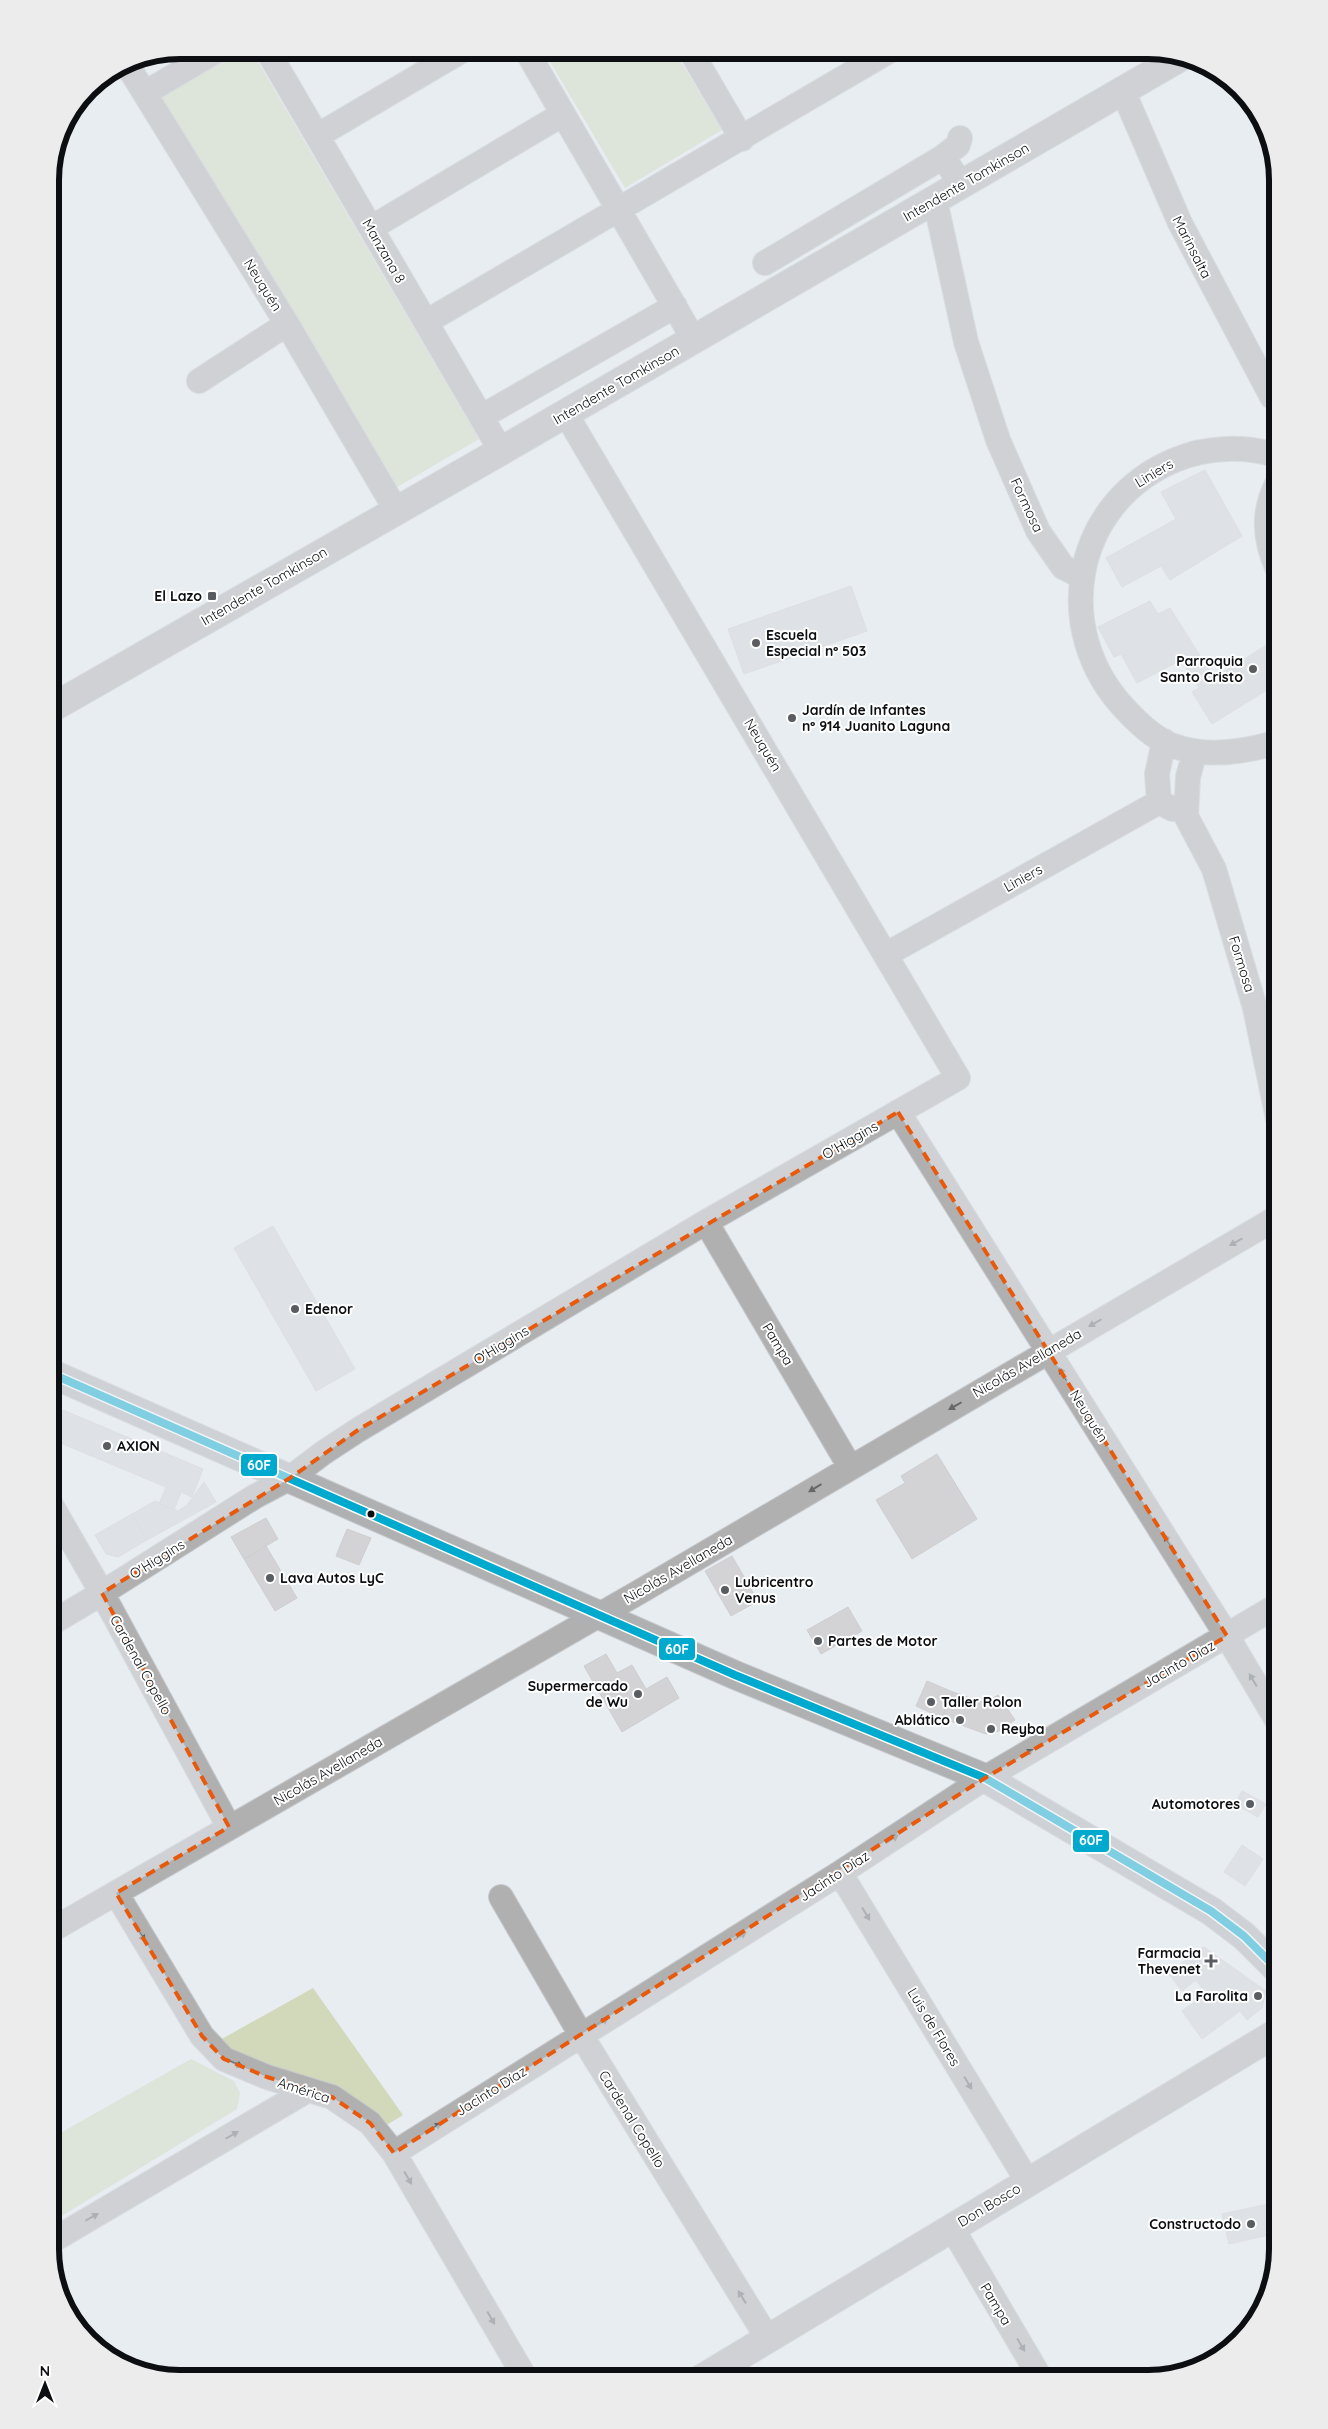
<svg xmlns="http://www.w3.org/2000/svg" width="1328" height="2429" font-family="Quicksand,sans-serif">
  <style>
    .green { fill: #d1d9ba }
    .building { fill: #d3d3d5; stroke: #ceced0 }
    .lines { fill: none; stroke-linecap: round; stroke-linejoin: round }
    .minor-casing { stroke: #c6c9cd; stroke-width: 26 }
    .tertiary-casing { stroke: #c6c9cd; stroke-width: 30 }
    .secondary-casing { stroke: #c6c9cd; stroke-width: 30 }
    .minor { stroke: #b1b0b0; stroke-width: 24 }
    .tertiary { stroke: #b1b0b0; stroke-width: 28 }
    .secondary { stroke: #afb0b1; stroke-width: 28 }
    .bus-1-casing { stroke: #fff; stroke-width: 11 }
    .bus-1 { stroke: #00a9ce; stroke-width: 8 }
    .oneway { fill: #676768 }
    .marked { fill: none; stroke: #e8590c; stroke-width: 4; stroke-dasharray: 10 6; stroke-linejoin: round }
    .poi-dot { fill: #595c60; stroke: #fff; stroke-width: 2 }
    .bus-dot { fill: #0c0e11; stroke: #fff; stroke-width: 2 }
    .labels { text-anchor: middle; stroke-width: 4; stroke-linejoin: round; paint-order: stroke }
    .street-label { font-size: 14px; fill: #0c0e11; stroke: #fff }
    .poi-label { font-size: 14px; font-weight: bold; fill: #0c0e11; stroke: #fff; text-anchor: start }
    .rim { fill: none; stroke: #0c0e11; stroke-width: 6 }
    .line-badge { stroke: #fff; stroke-width: 2 }
    .badge-label { font-size: 14px; text-anchor: middle; font-weight: bold; fill: #fff }
  </style>
  <rect width="100%" height="100%" fill="#e8edf2"/>
  <path class="green" d="M243,50h8l228,389 -87,51 -231,-392z
    M543,50h131l48,80 -97,58z
    M313,1988l90,127 -18,11 -146,-67 -19,-19z
    M191,2059l43,22 6,12 -3,16 -187,114v-84z"/>
  <path class="building" d="M1205,470l37,66 -72,44 -9,-14 -39,21 -16,-29 70,-39 -15,-27z
    M851,586l16,45 -123,43 -16,-45z
    M1150,601l8,13 12,-6 44,70 64,-40v63l-8,-13 -58,36 -20,-32 7,-4 -18,-28 -44,23 -16,-29 -7,3 -16,-30z
    M273,1226l82,143 -39,22 -82,-143z
    M63,1410l140,59 -11,28 -11,-5 -7,18 -15,-6 7,-17 -115,-48z
    M937,1454l40,65 -65,40 -36,-59 29,-17 -4,-7z
    M204,1482l12,20 -69,38 -15,-26 23,-13 23,10 9,-6z
    M132,1514l15,26 -29,17 -12,-3 -11,-19z
    M266,1518l12,21 -34,20 -13,-22z
    M347,1529l24,9 -12,27 -23,-9z
    M266,1546l31,52 -22,13 -31,-52z
    M732,1556l26,45 -27,15 -26,-45z
    M848,1607l14,24 -41,23 -14,-24z
    M606,1654l11,19 15,-8 14,24 21,-12 12,21 -57,34 -38,-66z
    M927,1681l26,11 -11,26 -26,-12z
    M953,1692l32,11 13,-8 17,25 -16,11 -13,3 -44,-16z
    M1242,1791l24,13 -8,13 -23,-13z
    M1242,1845l21,14 -18,27 -21,-14z
    M1204,1947l62,44 -4,17 -15,12 -7,-9 -38,28 -20,-28 24,-17 -10,-14 -14,11 -14,-18z
    M1278,2202v31l-49,11 -7,-30z"/>
  <g class="lines">
    <defs>
      <path id="minor" d="M267,50l234,401
        M526,50l168,290
        M690,50l52,89
        M126,63l161,261 109,186
        M1123,91l57,132 92,174
        M145,93l73,-43
        M317,136l146,-86
        M960,138l-2,7 -15,12 18,27
        M935,200l31,142 32,98 40,91 25,36 18,9
        M371,228l192,-114
        M765,263l178,-106
        M426,322l465,-272
        M199,381l88,-57
        M481,417l194,-111
        M1278,570c-14,-30 -16,-59 0,-88
        M1164,741l-7,33 2,28 14,7
        M1278,742c-33,10 -71,16 -104,4 -18,-6 -35,-22 -48,-36 -76,-79 -54,-207 49,-250 31,-13 70,-15 103,-4
        M1195,751l-7,26 -2,39 28,53 41,139 23,111
        M887,954l272,-152
        M898,1112l329,524 51,86
        M706,1222l144,245
        M50,1503l52,90 127,234
        M50,1624l52,-31 152,-96 36,-19 33,-25 35,-23 348,-208 252,-144 -392,-664
        M840,1873l188,309
        M116,1893l86,143 22,23 43,18 65,20 38,26 24,30 132,226
        M501,1897l80,138 187,304
        M50,1931l591,-340 637,-374
        M394,2153l446,-280 145,-95 293,-173
        M952,2228l89,151
        M50,2242l258,-152"/>
      <path id="tertiary" d="M50,709l451,-258 678,-393
        M701,2379l577,-347"/>
      <path id="secondary" d="M50,1373l685,302 250,103 226,133 33,25 34,34"/>
    </defs>
    <use href="#minor" class="minor-casing"/>
    <use href="#tertiary" class="tertiary-casing"/>
    <use href="#secondary" class="secondary-casing"/>
    <use href="#minor" class="minor"/>
    <use href="#tertiary" class="tertiary"/>
    <use href="#secondary" class="secondary"/>
    <defs>
      <path id="bus-1" d="M50,1373l685,302 250,103 226,133 33,25 34,34"/>
    </defs>
    <use href="#bus-1" class="bus-1-casing"/>
    <use href="#bus-1" class="bus-1"/>
  </g>
  <defs><path id="oneway-solid" d="M-6-.8H1V-3.2L6.5 0L1 3.2V.8H-6Z" transform="scale(1.25)"/></defs>
  <g class="oneway">
    <use href="#oneway-solid" transform="translate(1236 1242) rotate(150)"/>
    <use href="#oneway-solid" transform="translate(1095 1323) rotate(150)"/>
    <use href="#oneway-solid" transform="translate(1063 1374) rotate(-122)"/>
    <use href="#oneway-solid" transform="translate(955 1406) rotate(150)"/>
    <use href="#oneway-solid" transform="translate(815 1488) rotate(149)"/>
    <use href="#oneway-solid" transform="translate(1168 1541) rotate(-122)"/>
    <use href="#oneway-solid" transform="translate(1253 1680) rotate(-121)"/>
    <use href="#oneway-solid" transform="translate(1027 1753) rotate(-30)"/>
    <use href="#oneway-solid" transform="translate(892 1839) rotate(-33)"/>
    <use href="#oneway-solid" transform="translate(866 1914) rotate(59)"/>
    <use href="#oneway-solid" transform="translate(141 1935) rotate(59)"/>
    <use href="#oneway-solid" transform="translate(740 1936) rotate(-32)"/>
    <use href="#oneway-solid" transform="translate(602 2022) rotate(-32)"/>
    <use href="#oneway-solid" transform="translate(236 2064) rotate(24)"/>
    <use href="#oneway-solid" transform="translate(968 2083) rotate(59)"/>
    <use href="#oneway-solid" transform="translate(435 2127) rotate(-32)"/>
    <use href="#oneway-solid" transform="translate(232 2135) rotate(-30)"/>
    <use href="#oneway-solid" transform="translate(408 2178) rotate(60)"/>
    <use href="#oneway-solid" transform="translate(92 2217) rotate(-30)"/>
    <use href="#oneway-solid" transform="translate(742 2297) rotate(-122)"/>
    <use href="#oneway-solid" transform="translate(491 2318) rotate(60)"/>
    <use href="#oneway-solid" transform="translate(1021 2345) rotate(59)"/>
  </g>
  <path d="M0 0H1328V2429H0ZM898,1112l329,524 -242,142 -591,375 -24,-30 -38,-26 -65,-20 -43,-18 -22,-23 -86,-143 113,-66 -127,-234 188,-115 68,-48z" fill="#e8edf2" fill-opacity=".55" fill-rule="evenodd"/>
  <path class="marked" d="M898,1112l329,524 -242,142 -591,375 -24,-30 -38,-26 -65,-20 -43,-18 -22,-23 -86,-143 113,-66 -127,-234 188,-115 68,-48z"/>
  <g class="poi-dot">
    <rect x="207" y="591" width="10" height="10" rx="2.5"/>
    <circle cx="756" cy="643" r="5"/>
    <circle cx="1253" cy="669" r="5"/>
    <circle cx="792" cy="718" r="5"/>
    <circle cx="295" cy="1309" r="5"/>
    <circle cx="107" cy="1446" r="5"/>
    <circle cx="270" cy="1578" r="5"/>
    <circle cx="725" cy="1590" r="5"/>
    <circle cx="818" cy="1641" r="5"/>
    <circle cx="638" cy="1694" r="5"/>
    <circle cx="931" cy="1702" r="5"/>
    <circle cx="960" cy="1720" r="5"/>
    <circle cx="991" cy="1729" r="5"/>
    <circle cx="1250" cy="1804" r="5"/>
    <path d="M1208.5 1953.5h5v5h5v5h-5v5h-5v-5h-5v-5h5z"/>
    <circle cx="1258" cy="1996" r="5"/>
    <circle cx="1251" cy="2224" r="5"/>
  </g>
  <circle class="bus-dot" cx="371" cy="1514" r="4.5"/>
  <g class="labels">
    <g class="street-label">
      <text transform="translate(966 182) rotate(-30)" y="5">Intendente Tomkinson</text>
      <text transform="translate(1192 247) rotate(63)" y="5">Marinsalta</text>
      <text transform="translate(384 251) rotate(60)" y="5">Manzana 8</text>
      <text transform="translate(263 285) rotate(58)" y="5">Neuquén</text>
      <text transform="translate(616 385) rotate(-30)" y="5">Intendente Tomkinson</text>
      <text transform="translate(1154 473) rotate(-31)" y="5">Liniers</text>
      <text transform="translate(1027 505) rotate(65)" y="5">Formosa</text>
      <text transform="translate(264 586) rotate(-30)" y="5">Intendente Tomkinson</text>
      <text transform="translate(763 745) rotate(59)" y="5">Neuquén</text>
      <text transform="translate(1023 878) rotate(-29)" y="5">Liniers</text>
      <text transform="translate(1242 964) rotate(73)" y="5">Formosa</text>
      <text transform="translate(850 1140) rotate(-30)" y="5">O'Higgins</text>
      <text transform="translate(778 1344) rotate(59)" y="5">Pampa</text>
      <text transform="translate(501 1345) rotate(-31)" y="5">O'Higgins</text>
      <text transform="translate(1027 1363) rotate(-30)" y="5">Nicolás Avellaneda</text>
      <text transform="translate(1089 1416) rotate(58)" y="5">Neuquén</text>
      <text transform="translate(157 1559) rotate(-32)" y="5">O'Higgins</text>
      <text transform="translate(678 1569) rotate(-30)" y="5">Nicolás Avellaneda</text>
      <text transform="translate(1179 1664) rotate(-30)" y="5">Jacinto Díaz</text>
      <text transform="translate(141 1665) rotate(61)" y="5">Cardenal Copello</text>
      <text transform="translate(328 1771) rotate(-30)" y="5">Nicolás Avellaneda</text>
      <text transform="translate(834 1876) rotate(-33)" y="5">Jacinto Díaz</text>
      <text transform="translate(934 2027) rotate(59)" y="5">Luis de Flores</text>
      <text transform="translate(304 2090) rotate(18)" y="5">América</text>
      <text transform="translate(491 2091) rotate(-32)" y="5">Jacinto Díaz</text>
      <text transform="translate(632 2119) rotate(58)" y="5">Cardenal Copello</text>
      <text transform="translate(989 2205) rotate(-31)" y="5">Don Bosco</text>
      <text transform="translate(996 2304) rotate(59)" y="5">Pampa</text>
    </g>
    <g class="poi-label">
      <text x="202" y="601" text-anchor="end">El Lazo</text>
      <text x="766" y="640">Escuela<tspan x="766" dy="16">Especial nº 503</tspan></text>
      <text x="1243" y="666" text-anchor="end">Parroquia<tspan x="1243" dy="16">Santo Cristo</tspan></text>
      <text x="802" y="715">Jardín de Infantes<tspan x="802" dy="16">nº 914 Juanito Laguna</tspan></text>
      <text x="305" y="1314">Edenor</text>
      <text x="117" y="1451">AXION</text>
      <text x="280" y="1583">Lava Autos LyC</text>
      <text x="735" y="1587">Lubricentro<tspan x="735" dy="16">Venus</tspan></text>
      <text x="828" y="1646">Partes de Motor</text>
      <text x="628" y="1691" text-anchor="end">Supermercado<tspan x="628" dy="16">de Wu</tspan></text>
      <text x="941" y="1707">Taller Rolon</text>
      <text x="950" y="1725" text-anchor="end">Ablático</text>
      <text x="1001" y="1734">Reyba</text>
      <text x="1240" y="1809" text-anchor="end">Automotores</text>
      <text x="1201" y="1958" text-anchor="end">Farmacia<tspan x="1201" dy="16">Thevenet</tspan></text>
      <text x="1248" y="2001" text-anchor="end">La Farolita</text>
      <text x="1241" y="2229" text-anchor="end">Constructodo</text>
    </g>
  </g>
  <path d="M0 0H1328V2429H0ZM180 59H1148A121 121 0 0 1 1269 180V2249A121 121 0 0 1 1148 2370H180A121 121 0 0 1 59 2249V180A121 121 0 0 1 180 59Z" fill="#ececec" fill-rule="evenodd"/>
  <path class="rim" d="M180 59H1148A121 121 0 0 1 1269 180V2249A121 121 0 0 1 1148 2370H180A121 121 0 0 1 59 2249V180A121 121 0 0 1 180 59Z"/>
  <g class="line-badge">
    <rect x="240" y="1453" width="38" height="24" rx="5" fill="#00a9ce"/>
    <rect x="658" y="1637" width="38" height="24" rx="5" fill="#00a9ce"/>
    <rect x="1072" y="1829" width="38" height="24" rx="5" fill="#00a9ce"/>
  </g>
  <g class="badge-label">
    <text x="259" y="1470">60F</text>
    <text x="677" y="1654">60F</text>
    <text x="1091" y="1845">60F</text>
  </g>
  <g transform="translate(45 2384)" stroke="#ffffff" stroke-width="4" paint-order="stroke">
  <path d="M0-4L9 19L0 12L-9 19Z" fill="#0c0e11"/>
  <text y="-8" font-size="14" font-weight="bold" text-anchor="middle" fill="#0c0e11">N</text>
  </g>
</svg>
